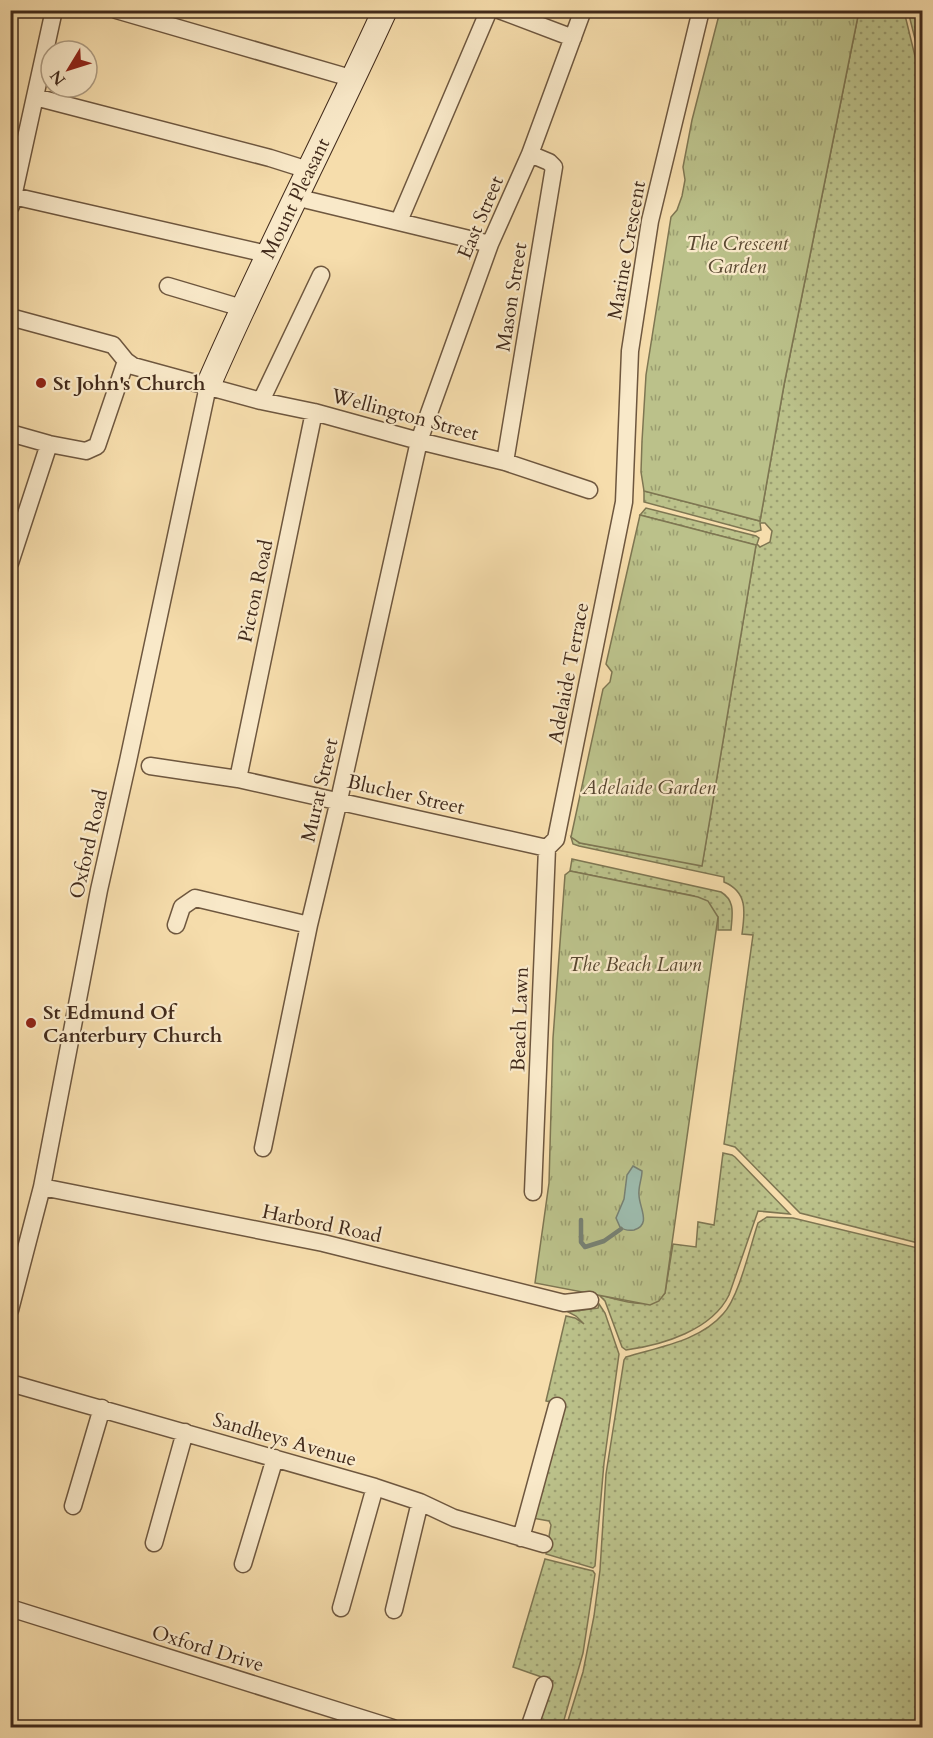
<svg xmlns="http://www.w3.org/2000/svg" width="933" height="1738" font-family="Cardo,serif">
  <style>
    .grass { fill: url(#grass-dots); stroke: #7e7652; stroke-width: 1.5 }
    .park { fill: url(#park-tufts); stroke: #7e7652; stroke-width: 1.5 }
    .water { fill: #9dbbad; stroke: #788173; stroke-width: 1.5 }
    .lines { fill: none; stroke-linecap: round; stroke-linejoin: round }
    .stream { stroke: #788173; stroke-width: 4.5 }
    .street-casing { stroke: #6e573f; stroke-width: 19 }
    .secondary-casing { stroke: #412a1b; stroke-width: 26 }
    .street { stroke: #f9e9c9; stroke-width: 16 }
    .secondary { stroke: #f9e9c9; stroke-width: 24 }
    .poi-dot { fill: #8f2418; stroke: #f9e9c9; stroke-width: 2 }
    .labels { text-anchor: middle; stroke-width: 4.5; stroke-linejoin: round; paint-order: stroke }
    .street-label { font-size: 20px; fill: #412a1b; stroke: #f9e9c9 }
    .park-label { font-size: 20px; font-style: italic; fill: #594831; stroke: #f9e9c9 }
    .poi-label { font-size: 20px; font-weight: bold; fill: #412a1b; stroke: #f9e9c9; text-anchor: start }
  </style>
  <defs>
    <pattern id="grass-dots" width="8" height="8" patternUnits="userSpaceOnUse" patternTransform="scale(1.5)"><rect width="8" height="8" fill="#bbc18a"/><path d="M2 2h.1M6 6h.1" fill="none" stroke="#9a9d70" stroke-width="1.8" stroke-linecap="round"/></pattern>
    <pattern id="park-tufts" width="24" height="20" patternUnits="userSpaceOnUse" patternTransform="scale(1.5)"><rect width="24" height="20" fill="#bbc18a"/><path d="M3 7l-1-3M5 7V3M7 7l1-3M15 17l-1-3M17 17v-4M19 17l1-3" fill="none" stroke="#9a9d70"/></pattern>
  </defs>
  <rect width="100%" height="100%" fill="#f6ddac"/>
  <filter id="stains"><feTurbulence type="fractalNoise" baseFrequency=".00333" numOctaves="4"/><feColorMatrix values="0 0 0 0 .2 0 0 0 0 .09 0 0 0 0 .02 0 0 0 .5 -.17"/></filter>
  <radialGradient id="worn" r=".72"><stop offset=".6" stop-color="#630" stop-opacity="0"/><stop offset="1" stop-color="#630" stop-opacity=".3"/></radialGradient>
  <path class="grass" d="M859,11h45l18,74v1159l-122,-31 -65,-66 -11,-3 29,-209 -11,-1c3,-22 6,-42 -18,-52v-5l-145,-31 -6,-2 -2,-7 9,6 122,22 54,-320 -116,-30 6,-7 110,28 3,2 -2,6 3,3 10,-5 2,-11 -7,-8h-5l1,7 -6,2 -111,-30v-11l116,30 24,-136z
    M908,11h14v56z
    M572,859l149,33c15,9 11,23 10,38h-13v-13l-24,-21 -124,-25z
    M723,1153l9,2 3,2 55,57 -32,-3 -29,84c-17,35 -66,50 -103,55l-4,-3 -17,-46 -6,-6c19,4 53,18 66,-2l8,-49 23,3 2,-25 16,3z
    M767,1217l26,1 129,31v478h-356l17,-55 11,-56 6,-46 6,-96 18,-114 2,-3c32,-10 74,-16 97,-43 16,-17 27,-67 35,-91z
    M599,1304l6,9 14,41 -15,109 -9,103 -2,2 -47,-14 5,-29 -2,-4 -17,-3 30,-113 -16,-4 20,-85 9,2 9,6 -8,-8 -8,-4 30,-4z
    M545,1559l48,12 2,3 -12,79 -21,74h-24l15,-46 -40,-14z"/>
  <path class="park" d="M720,11h139l-75,374 -24,136 -116,-30 -3,-19 1,-31 4,-66 25,-158 6,-7 5,-14 3,-16 -2,-13 9,-47z
    M640,515l116,30 -54,321 -122,-23 -9,-6 32,-148 7,-7 2,-10 -6,-8z
    M570,871l128,26 10,4 10,16 -53,376 -6,8 -9,4 -115,-22 14,-100 4,-145 12,-163z"/>
  <path class="water" d="M633,1166l9,5c0,8 -4,16 -3,24 0,12 13,30 -5,35 -6,1 -10,0 -14,-3l-4,-9 8,-19 3,-24z"/>
  <g class="lines">
    <path class="stream" d="M581,1220v22l4,5 19,-6 17,-12"/>
    <defs>
      <path id="street" d="M116,10l238,69
        M499,10l74,28
        M35,97l235,61 38,12
        M13,196l254,58
        M295,197l195,47
        M11,206l43,-196
        M399,221l90,-211
        M168,286l74,22
        M10,317l103,28 13,16
        M261,401l60,-126
        M10,433l39,11 37,7 11,-5 29,-85 7,5 128,35 53,11 105,29 86,21 84,28
        M505,462l49,-295 -5,-5 -19,-8
        M10,563l39,-119
        M150,766l88,13 309,69
        M238,779l76,-367
        M547,848l9,-9 68,-337 6,-151 20,-130 51,-211
        M176,925l6,-18 13,-9 114,27
        M263,1148l46,-223 30,-125 80,-359 71,-197 40,-90 53,-144
        M42,1187l281,56 241,60 26,-3
        M533,1192l14,-344
        M10,1310l32,-123 57,-297 29,-129 80,-375
        M10,1383l365,104 45,15 34,16 90,26
        M73,1506l29,-98
        M521,1538l36,-132
        M154,1543l31,-111
        M243,1564l32,-106
        M10,1608l383,120
        M341,1608l34,-121
        M394,1610l26,-108
        M529,1728l15,-43"/>
      <path id="secondary" d="M208,386c55,-127 119,-249 177,-376"/>
    </defs>
    <use href="#street" class="street-casing"/>
    <use href="#secondary" class="secondary-casing"/>
    <use href="#street" class="street"/>
    <use href="#secondary" class="secondary"/>
  </g>
  <g class="poi-dot">
    <circle cx="41" cy="383" r="6"/>
    <circle cx="31" cy="1023" r="6"/>
  </g>
  <g class="labels">
    <g class="street-label">
      <text transform="translate(295 198) rotate(-64)" y="7">Mount Pleasant</text>
      <text transform="translate(480 217) rotate(-67)" y="7">East Street</text>
      <text transform="translate(626 250) rotate(-80)" y="7">Marine Crescent</text>
      <text transform="translate(511 297) rotate(-81)" y="7">Mason Street</text>
      <text transform="translate(405 414) rotate(15)" y="7">Wellington Street</text>
      <text transform="translate(255 591) rotate(-78)" y="7">Picton Road</text>
      <text transform="translate(568 673) rotate(-79)" y="7">Adelaide Terrace</text>
      <text transform="translate(319 790) rotate(-77)" y="7">Murat Street</text>
      <text transform="translate(406 794) rotate(13)" y="7">Blucher Street</text>
      <text transform="translate(88 844) rotate(-77)" y="7">Oxford Road</text>
      <text transform="translate(519 1019) rotate(-88)" y="7">Beach Lawn</text>
      <text transform="translate(322 1223) rotate(12)" y="7">Harbord Road</text>
      <text transform="translate(285 1439) rotate(16)" y="7">Sandheys Avenue</text>
      <text transform="translate(208 1648) rotate(17)" y="7">Oxford Drive</text>
    </g>
    <g class="park-label">
      <text x="737" y="250">The Crescent<tspan x="737" dy="23">Garden</tspan></text>
      <text x="649" y="794">Adelaide Garden</text>
      <text x="635" y="971">The Beach Lawn</text>
    </g>
    <g class="poi-label">
      <text x="53" y="390">St John's Church</text>
      <text x="43" y="1019">St Edmund Of<tspan x="43" dy="23">Canterbury Church</tspan></text>
    </g>
  </g>
  <rect width="933" height="1738" fill="none" stroke="#f6ddac" stroke-width="36"/>
  <rect x="12" y="12" width="909" height="1714" fill="none" stroke="#412a1b" stroke-width="3"/>
  <rect x="18" y="18" width="897" height="1702" fill="none" stroke="#412a1b" stroke-width="1.5"/>
  <g transform="translate(69 69) rotate(232)"><circle r="28" fill="#f9e9c9" stroke="#af9d83" stroke-width="1.5"/>
  <path d="M0-4.5L10 22L0 15L-10 22Z" fill="#8f2418"/>
  <text y="-9" font-size="16" font-weight="bold" text-anchor="middle" fill="#412a1b">N</text>
  </g>
  <rect width="100%" height="100%" filter="url(#stains)"/>
  <rect width="100%" height="100%" fill="url(#worn)"/>
</svg>
